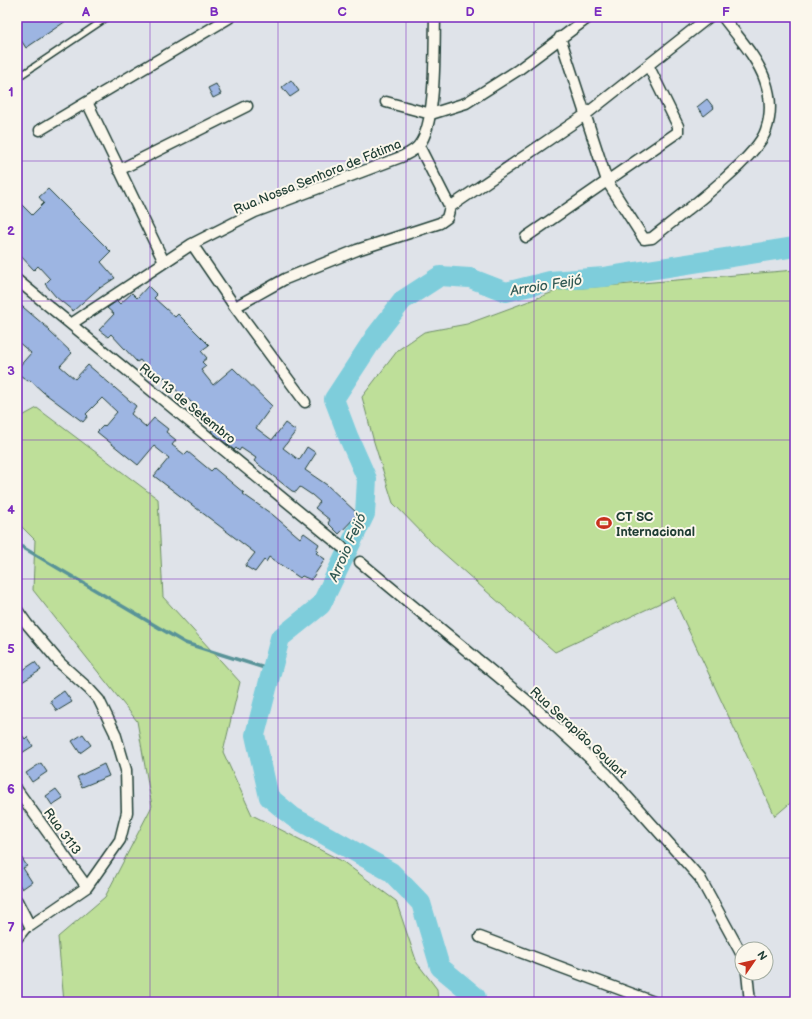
<svg xmlns="http://www.w3.org/2000/svg" width="812" height="1019" font-family="'Balsamiq Sans',sans-serif">
  <style>
    .green { fill: #bedf99; stroke: #6e8e66 }
    .lines { fill: none; stroke-linecap: round; stroke-linejoin: round }
    .stream { stroke: #589398; stroke-width: 3.5 }
    .river { stroke: #7ecddb; stroke-width: 20 }
    .building { fill: #9db5e2; stroke: #1f3d34 }
    .service-casing { stroke: #1f3d34; stroke-width: 8 }
    .minor-casing { stroke: #1f3d34; stroke-width: 13 }
    .service { stroke: #fbf7ec; stroke-width: 5 }
    .minor { stroke: #fbf7ec; stroke-width: 10 }
    .grid { fill: none; stroke: #7b2cbf; stroke-width: 1; stroke-opacity: 0.55 }
    .labels { text-anchor: middle; stroke-width: 4; stroke-linejoin: round; paint-order: stroke }
    .street-label { font-size: 13px; fill: #1f3d34; stroke: #fbf7ec }
    .poi-label { font-size: 13px; font-weight: bold; fill: #1f3d34; stroke: #fbf7ec; text-anchor: start }
    .water-label { font-size: 14px; font-style: italic; fill: #325a55; stroke: #fbf7ec }
    .neatline { fill: none; stroke: #7b2cbf; stroke-width: 1.5 }
    .grid-label { font-size: 13px; text-anchor: middle; font-weight: bold; fill: #7b2cbf }
  </style>
  <rect width="100%" height="100%" fill="#dfe3e9"/>
  <filter id="ink" filterUnits="userSpaceOnUse"><feTurbulence type="fractalNoise" baseFrequency=".025" numOctaves="2"/><feDisplacementMap in="SourceGraphic" scale="8" xChannelSelector="R" yChannelSelector="G"/><feConvolveMatrix kernelMatrix="1 2 1 2 8 2 1 2 1" color-interpolation-filters="sRGB"/></filter>
  <g filter="url(#ink)">
    <path class="green" d="M795,270v529l-20,17 -102,-219 -118,55 -123,-109 -39,-40 -19,-61 -12,-45 36,-47 26,-18 43,-8 92,-34z
      M37,408l121,91 5,98 77,85 -17,70 29,63 90,46 54,40 21,62 20,26 1,13h-374l-6,-65 47,-40 47,-91 -15,-85 -104,-131 2,-50 -18,-18v-103z"/>
    <g class="lines">
      <path class="stream" d="M17,544l168,99 86,27"/>
      <path class="river" d="M471,1002l5,-5 -36,-30 -19,-64 -30,-31 -98,-55 -24,-20 -14,-62 25,-97 41,-33 44,-91 2,-35 -19,-43 -14,-37 42,-64 27,-35 37,-24 30,2 36,14 44,-11 54,-4 191,-30"/>
    </g>
    <path class="building" d="M22,17h50l-46,31 -9,-14v-14z
      M291,80l8,11 -9,6 -8,-10z
      M216,84l5,10 -8,4 -5,-10z
      M707,99l7,9 -10,8 -7,-9z
      M48,189l63,63 -10,10 14,16 -15,10v-1l-27,24 -17,-14 -11,-13 5,-5 -12,-13 -4,4 -17,-18v-52l15,15 12,-12 -5,-6z
      M148,286l9,9 -3,3 21,19 3,-3 31,31 -8,6 6,7 -5,4 4,4 -5,4 12,15 20,-17 39,38 -16,22 16,12 13,-17 11,8 -13,17 16,12 8,-13 9,6 -11,17 22,15 31,29 -19,20 -11,-11 2,-3 -15,-12 5,-6 -8,-7 -12,-8 -4,5 -4,-1 -38,-30 2,-3 -15,-10 -2,3 -3,-3 -2,2 -23,-19 3,-3 -13,-16 -13,-13 -2,2 -21,-24 -3,2 -4,-4 -3,3 -15,-18 -3,2 -26,-28 -3,3 -9,-7 15,-16 -7,-6 10,-7 3,3 12,-11 5,5z
      M17,302l33,28 -1,1 23,22 -12,13 15,13 13,-14 48,41 -5,8 15,13 8,-9 14,11 -2,3 10,8 -4,5 13,10 3,-3 23,19 3,-3 30,25 -1,1 30,21 27,23 4,-5 15,11 -3,6 2,1 -2,2 9,6 -14,21 -9,-4 -2,2 -31,-21 -3,5 -2,-2 -9,12 -10,-6 10,-13 -101,-77 15,-18 -15,-12 -16,19 -41,-33 7,-7 1,1 12,-14 -15,-14 -16,16 2,2 -5,6 -40,-30 -13,-12 -2,1 -11,-8v-4l14,-16 -14,-12z
      M35,662l6,8 -19,12 -5,-8z
      M64,691l8,11 -15,9 -7,-10z
      M17,728l8,11 2,-2 6,9 -16,10z
      M83,734l8,11 -11,8 -8,-12z
      M41,763l6,9 -15,10 -6,-9z
      M104,764l5,12 -27,11 -5,-10z
      M56,789l7,9 -11,7 -6,-9z
      M17,851l10,15 -4,2 9,14 -10,7 -5,-8z"/>
    <g class="lines">
      <defs>
        <path id="service" d="M17,65l6,9
          M17,78l91,-61
          M17,942l13,-16"/>
        <path id="minor" d="M560,37l47,144 37,58 8,-1c26,-21 105,-79 114,-108 6,-17 5,-33 -1,-50 -8,-23 -28,-44 -42,-63
          M87,102l142,-84
          M386,102l45,12 35,-11 52,-33 71,-53
          M40,130l47,-28 77,160
          M419,146l31,61 135,-92 124,-98
          M119,170l128,-64
          M526,237l152,-105v-6l-30,-61
          M192,244l43,63 70,95
          M17,280l325,267
          M235,307l50,-28 72,-29 83,-27 7,-5 3,-11
          M71,324l121,-80 63,-32 146,-55c6,-3 14,-6 18,-12 18,-22 15,-98 16,-128
          M360,562l170,141 77,71 93,104 42,77
          M17,610l10,14 33,39 29,26 10,11 16,33 11,37 1,42 -7,28 -33,47 -57,39 -13,-25
          M17,790l70,97
          M480,937l174,65
          M747,973l3,29"/>
      </defs>
      <use href="#service" class="service-casing"/>
      <use href="#minor" class="minor-casing"/>
      <use href="#service" class="service"/>
      <use href="#minor" class="minor"/>
    </g>
  </g>
  <path class="grid" d="M150,17v985M278,17v985M406,17v985M534,17v985M662,17v985M17,161h778M17,301h778M17,440h778M17,579h778M17,718h778M17,858h778"/>
  <defs>
    <symbol id="stadium-bare" viewBox="-9 -9 18 18"><path d="M0-5a6.5 5 0 1 0 0 10a6.5 5 0 1 0 0-10ZM-3.5-1.8h7v3.6h-7Z" fill="#c8321e" stroke="#fbf7ec" stroke-width="2.5" paint-order="stroke"/></symbol>
  </defs>
  <g fill-rule="evenodd">
    <use href="#stadium-bare" x="593" y="512" width="22" height="22"/>
  </g>
  <g class="labels">
    <g class="street-label">
      <text transform="translate(317 176) rotate(-22)" y="5">Rua Nossa Senhora de Fátima</text>
      <text transform="translate(188 403) rotate(39)" y="5">Rua 13 de Setembro</text>
      <text transform="translate(579 732) rotate(43)" y="5">Rua Serapião Goulart</text>
      <text transform="translate(63 831) rotate(54)" y="5">Rua 3113</text>
    </g>
    <g class="poi-label">
      <text x="616" y="521">CT SC<tspan x="616" dy="15">Internacional</tspan></text>
    </g>
    <g class="water-label">
      <text transform="translate(546 285) rotate(-9)" y="5">Arroio Feijó</text>
      <text transform="translate(347 547) rotate(-66)" y="5">Arroio Feijó</text>
    </g>
  </g>
  <rect width="812" height="1019" fill="none" stroke="#fbf7ec" stroke-width="44"/>
  <g transform="translate(754 961) rotate(56)"><circle r="19" fill="#fbf7ec" stroke="#a3ada2"/>
  <path d="M0-3L7 15L0 10L-7 15Z" fill="#c8321e"/>
  <text y="-6" font-size="11" font-weight="bold" text-anchor="middle" fill="#1f3d34">N</text>
  </g>
  <rect x="22" y="22" width="768" height="975" class="neatline"/>
  <g class="grid-label">
    <text x="86" y="16">A</text>
    <text x="214" y="16">B</text>
    <text x="342" y="16">C</text>
    <text x="470" y="16">D</text>
    <text x="598" y="16">E</text>
    <text x="726" y="16">F</text>
    <text x="11" y="96">1</text>
    <text x="11" y="235">2</text>
    <text x="11" y="375">3</text>
    <text x="11" y="514">4</text>
    <text x="11" y="653">5</text>
    <text x="11" y="793">6</text>
    <text x="11" y="932">7</text>
  </g>
</svg>
